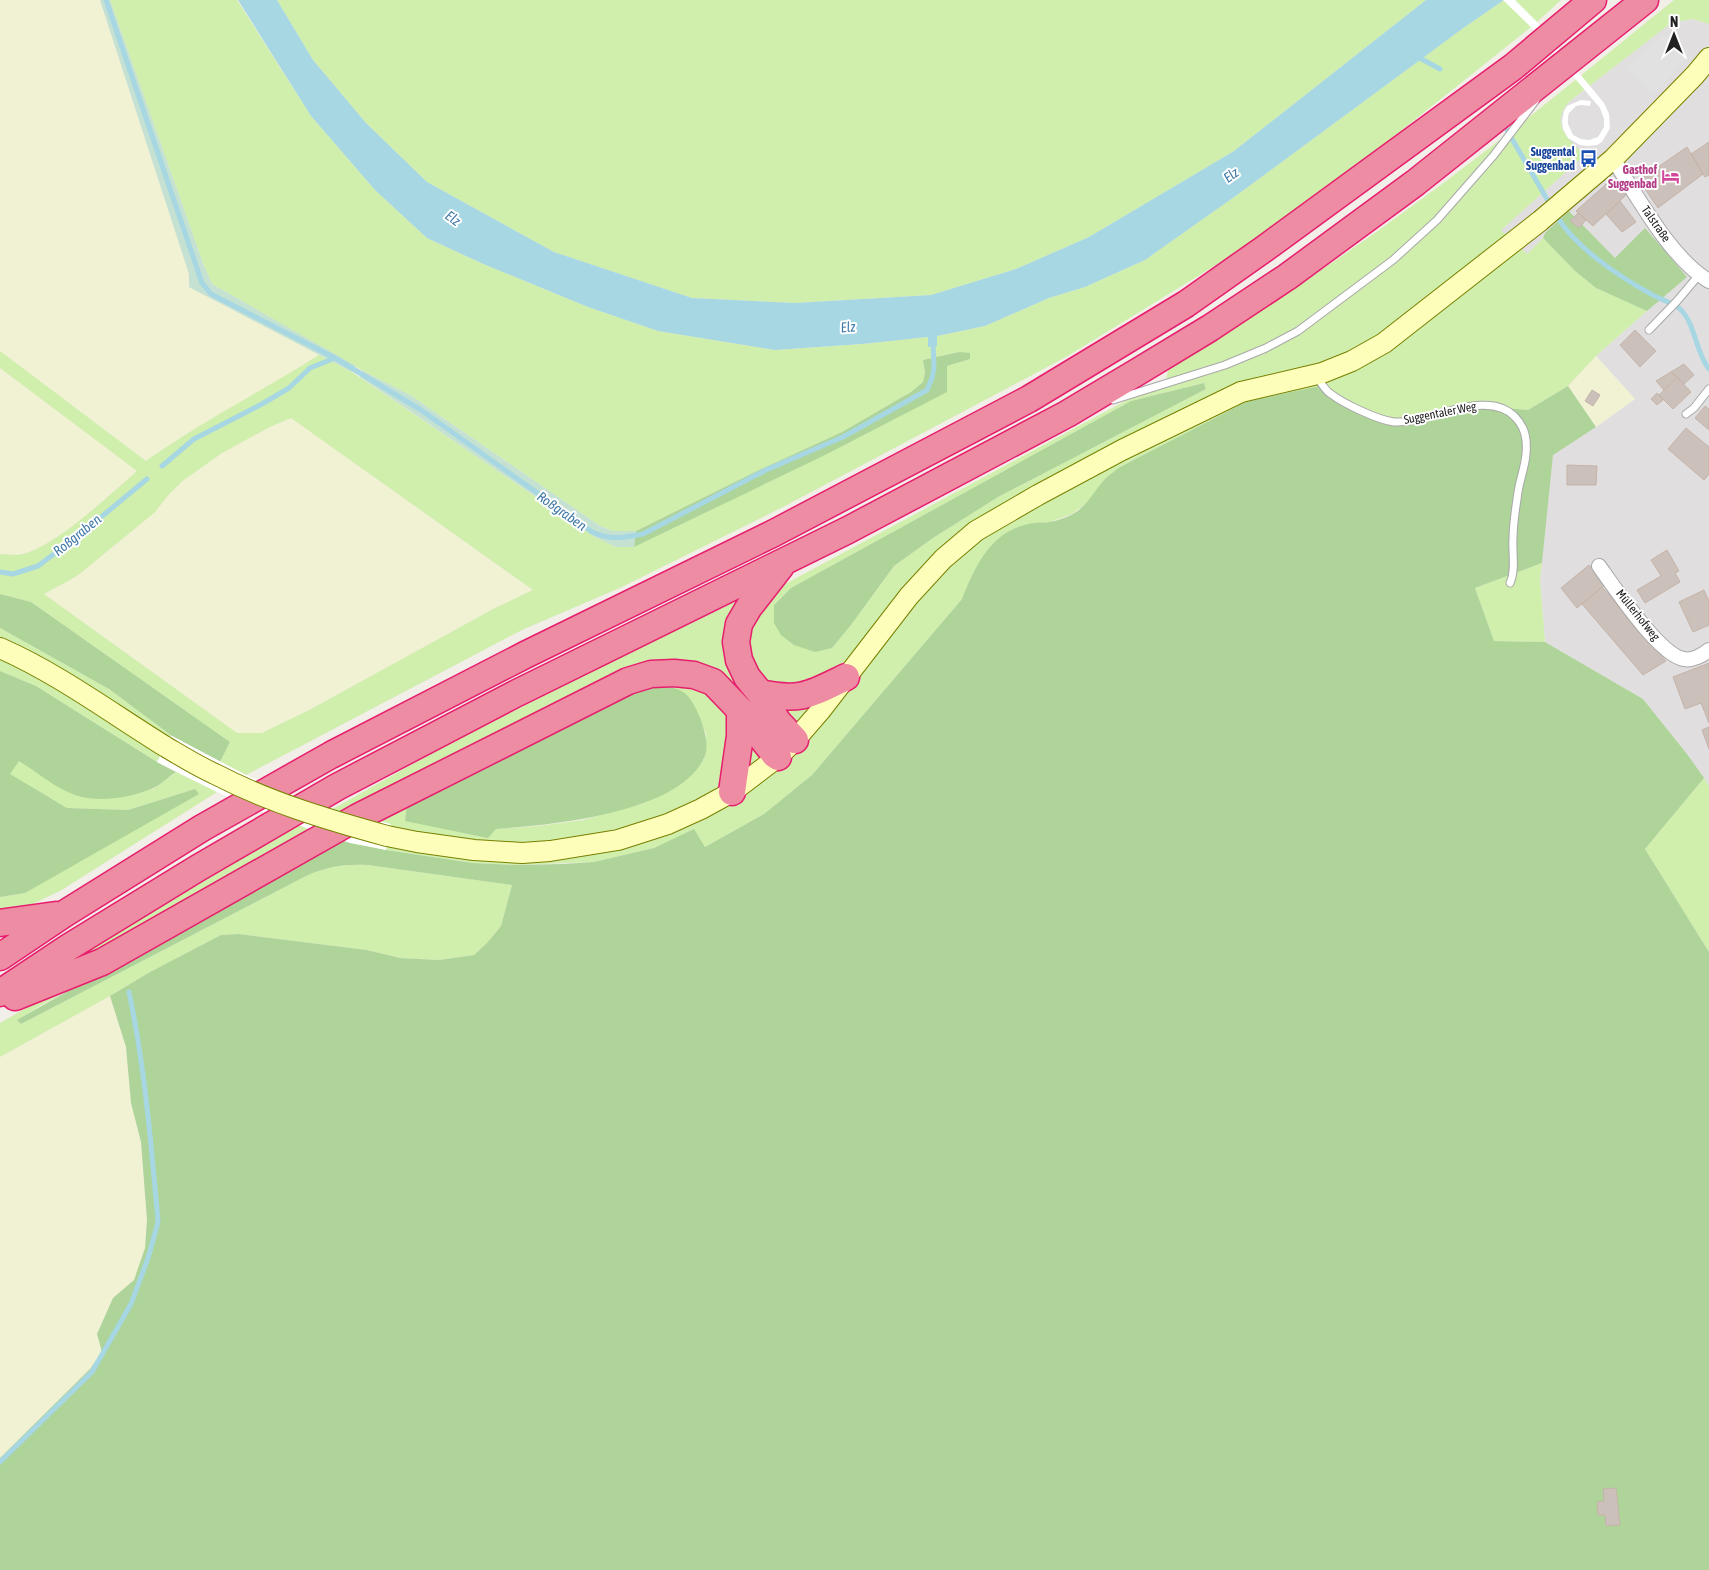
<svg xmlns="http://www.w3.org/2000/svg" width="1709" height="1570" font-family="'Asap Condensed',sans-serif">
  <style>
    .residential { fill: #e0dede }
    .farmland { fill: #f1f1d3 }
    .grass { fill: #d0eeac; fill-rule: evenodd }
    .forest { fill: #aed49a }
    .wetland { fill: #c4e1d2 }
    .parking { fill: #e1e1e1 }
    .water { fill: #a6d7e2 }
    .pier { fill: #fff }
    .lines { fill: none; stroke-linecap: round; stroke-linejoin: round }
    .stream { stroke: #a6d7e2; stroke-width: 5 }
    .building { fill: #cbc0ba; stroke: #c5b4a9 }
    .lane-casing { stroke: #a8a8a8; stroke-width: 9 }
    .street-casing { stroke: #a8a8a8; stroke-width: 16 }
    .secondary-casing { stroke: #798100; stroke-width: 22 }
    .highway-casing { stroke: #e71e6d; stroke-width: 29 }
    .lane { stroke: #fff; stroke-width: 7 }
    .street { stroke: #fff; stroke-width: 14 }
    .secondary { stroke: #fdfeba; stroke-width: 20 }
    .highway { stroke: #ed8ca3; stroke-width: 26 }
    .secondary-bridge-casing { stroke: #798100; stroke-width: 22; stroke-linecap: butt }
    .secondary-bridge { stroke: #fdfeba; stroke-width: 20 }
    .labels { text-anchor: middle; stroke-width: 4; stroke-linejoin: round; paint-order: stroke }
    .transit-label { font-size: 12px; font-weight: bold; fill: #164399; stroke: #fff; text-anchor: end }
    .hotel-label { font-size: 12px; font-weight: bold; fill: #b23c85; stroke: #fff; text-anchor: end }
    .street-label { font-size: 12px; fill: #212121; stroke: #fff }
    .water-label { font-size: 14px; font-style: italic; fill: #4179a8; stroke: #fff }
  </style>
  <rect width="100%" height="100%" fill="#f2eee8"/>
  <path class="residential" d="M1693,19l16,5v762l-22,-32 -44,-55 -98,-57 -5,-62 13,-126 43,-27 39,-28 -39,-43 90,-79 -71,-19 -46,-47 -24,22 -2,5 -16,16 -26,-24 83,-74 -17,-17 -5,-10 -2,-12 3,-9 7,-7 101,-78z"/>
  <path class="farmland" d="M0,0h100l89,274v13l130,68 -45,28 -100,59 -28,19 -146,-110z
    M1596,356l39,43 -39,28 -28,-41z
    M0,368l137,103 -61,53 -36,24 -24,7 -16,-1z
    M291,418l242,172 -38,18 -184,101 -49,24h-25l-193,-139 33,-18 77,-63 17,-21 13,-12 38,-27 48,-26z
    M110,996l16,51 5,56 10,39 6,78 -2,28 -11,32 -21,18 -16,36 5,18 -12,17 -90,89v-401z"/>
  <path class="grass" d="M110,0h127l74,116 64,74 52,48 54,25 107,44 70,24 117,19 87,-6 66,-7 1,10 8,-1v-10l48,-10 64,-28 36,-11 60,-27 92,-65 225,-166 42,-29 27,27 -178,142 -124,88 -163,100 -283,150 -161,80 -100,43 -276,145 -26,-13 10,-20 -199,-140 -31,-8v-40c5,0 11,1 16,1 34,-2 94,-61 121,-84l-137,-103v-17l146,110c55,-39 116,-70 173,-106l33,17 243,165 21,10 330,-155 1,-26 23,-7 -11,-7 -36,8 2,13 -2,9 -12,10 -69,40 -85,39 -121,60h-24l-12,-5 -190,-131 -47,-24 -151,-87 -8,-18zM291,418l242,172 -38,18 -184,101 -49,24h-25l-193,-139 33,-18 77,-63 17,-21 13,-12 38,-27 48,-26z
    M277,0h1149l-192,151 -145,86 -73,32 -85,26 -136,8 -103,-5 -138,-46 -127,-70 -61,-59 -53,-63z
    M1515,0h46l-24,22z
    M1674,0h35v24l-16,-5 -22,4 -101,78c-21,22 -2,39 15,54l-84,75 26,24 16,-16 32,33 21,17 51,23 -51,45 -28,30 -40,24 -40,-3 -61,12 -33,5 -145,-23 -129,66 -15,12 -16,22 -17,13 -22,8 -17,1 -60,50 -11,26 -150,176 -48,39 -59,33 -11,-17 -40,18 -60,14 -78,3 -43,-2 -87,-13 1,-14 -54,-27 99,-56 170,-87 139,-67 35,-10 353,-190 36,-12 3,-17c106,-66 211,-137 311,-214 66,-50 130,-104 195,-156zM1204,383l2,6 -208,108 -65,41 -39,28 -43,59 -19,23 -58,-43 17,-17 340,-187zM691,701l7,14 8,19v12l-2,13 -9,13 -51,31 -61,17 -45,6 -42,3 -91,-8 2,-17z
    M1542,563l-2,17 5,62 -51,-1 -19,-53z
    M0,628l109,61 63,47 -15,26 -121,-76 -36,-15z
    M19,760l30,21 27,14 23,4 54,-10 23,-17 41,20 -157,99 -40,19 -20,5v-18l25,-4 170,-104 -67,21 -61,-2 -58,-34z
    M1704,778l5,8v166l-64,-103z
    M297,825l17,6 -209,139 -65,36 -22,14 3,4 287,-149c22,-9 36,-11 60,-10l144,20 -11,41 -14,17 -13,12 -35,5 -39,-2 -33,-8 -128,-16 -18,1 -71,37 -40,24 -110,61v-34l89,-51 -10,-16z"/>
  <path class="forest" d="M1569,211l46,47 30,-30 42,49 -40,34 -51,-23 -21,-17 -32,-33 2,-5z
    M959,352l11,1v6l-23,7v26l-124,64 -189,91 2,-16 121,-60 85,-39 69,-40 12,-10 2,-9 -2,-13z
    M1204,383l2,6 -208,108 -65,41 -39,28 -43,59 -19,23 -17,4 -21,-7 -13,-10 -7,-12v-18l17,-17 340,-187z
    M1320,386l21,17 53,21 33,-5 61,-12 40,3 40,-24 28,41 -43,28 -11,108 -67,25 19,53 51,1 98,57 44,55 17,24 -59,71 64,103v618h-1709v-112l90,-89 12,-17 -5,-18 16,-36 21,-18 11,-32 2,-28 -6,-78 -10,-39 -5,-56 -16,-51 40,-24 71,-37 18,-1 128,16 33,8 39,2 35,-5 13,-12 14,-17 11,-41 -144,-20c-24,-1 -38,1 -60,10l-287,149 -4,-4 88,-50 238,-130 43,10 87,13 43,2 47,-1 31,-2 60,-14 40,-19 11,18 59,-33 48,-39 150,-176c14,-35 30,-70 72,-76 5,-1 10,0 15,-1 7,-1 16,-4 22,-7 17,-9 22,-23 34,-36 5,-5 10,-8 15,-12l128,-66z
    M0,594l31,8 199,140 -10,20 -48,-26 -63,-47 -109,-61z
    M0,671l36,15 121,76 19,10c-8,5 -16,14 -25,17 -22,9 -53,14 -76,6 -20,-7 -38,-23 -56,-34l-9,13 57,34 61,2 67,-21 4,5 -174,99 -25,4z
    M650,684c31,4 38,4 51,36 4,13 9,28 2,40 -28,54 -153,65 -207,69l-8,9 -83,-17 2,-17z"/>
  <path class="wetland" d="M100,0h10l94,266 8,18 144,82 -4,6 -163,-85v-13z
    M363,371l47,24 190,131 12,5h24l-2,16h-18l-21,-10 -235,-160z"/>
  <path class="parking" d="M1665,33l25,22 -36,40 -28,-26z"/>
  <path class="water" d="M238,0h39l36,60 53,63 61,59 127,70 138,46 103,5 136,-8 85,-26 73,-32 145,-86 192,-151h78l-42,29 -225,166 -92,65 -60,27 -36,11 -64,28 -48,10v10l-9,1v-10l-66,7 -87,6 -117,-19 -70,-24 -107,-44 -54,-25 -52,-48 -64,-74z"/>
  <path class="pier" d="M1503,0h12l22,22 67,81 5,11 1,14 -8,14 -5,3 -9,1 -8,-1 -12,-7 -5,-9 -1,-8 2,-10 3,-5 14,-6 10,1 -1,5 -9,-1 -5,1 -7,7 -1,4v7l5,11 8,4 8,1 9,-3 6,-10v-8l-4,-11 -69,-81z
    M172,736l74,39 42,18 45,16 58,15 -5,26 -36,-7 -83,-29 -50,-22 -60,-30z"/>
  <g class="lines">
    <path class="stream" d="M106,0l96,283 9,11 124,64
      M1416,56l24,13
      M1504,125l47,81
      M1555,213c18,33 63,63 96,81 8,5 20,8 28,14 17,15 16,44 30,61
      M162,466l32,-27 68,-35 27,-16 21,-20 25,-10 86,52 171,122c17,8 32,6 51,2l123,-64 77,-33 84,-47 5,-12 2,-10 -1,-26
      M0,572l13,2 25,-8 45,-34 64,-53
      M0,1462l92,-90 39,-68 17,-46 9,-32 1,-6c-7,-76 -13,-152 -29,-228"/>
  </g>
  <path class="building" d="M1709,142v33l-4,2 -14,-23z
    M1687,147l16,27 -45,34 -19,-28z
    M1613,178l14,16 -34,32 -17,-15z
    M1620,201l16,21 -14,10 -16,-18z
    M1578,213l8,7 -7,8 -9,-7z
    M1635,330l21,21 -16,16 -20,-22z
    M1684,364l10,11 -10,9 -13,-12z
    M1671,372l6,5 -13,13 -8,-9z
    M1677,377l14,15 -18,17 -14,-14z
    M1592,390l8,5 -7,11 -8,-5z
    M1657,393l6,7 -6,5 -6,-6z
    M1705,406l4,3v21l-14,-12z
    M1686,428l23,19v27l-5,6 -36,-31z
    M1567,465l30,1 -1,19h-29z
    M1667,550l12,21 -4,2 5,9 -35,21 -8,-13 24,-14 -10,-16z
    M1589,565l17,19 -29,24 -16,-20z
    M1602,587l64,74 -23,14 -61,-71z
    M1704,590l5,11v24l-16,7 -14,-30z
    M1709,663v60l-8,-20 -16,6 -12,-32z
    M1709,727v22l-7,-19z
    M1616,1488l4,37 -14,1 -1,-11h-7l-1,-13 7,-1 -1,-12z"/>
  <g class="lines">
    <defs>
      <path id="lane" d="M1649,330l28,-29 22,-26
        M1321,383c3,4 6,9 10,11 13,10 47,26 63,28 35,2 93,-35 121,-5 6,6 10,14 11,23 2,20 -5,34 -8,52 -2,15 -5,31 -5,46 -1,15 3,32 -3,45
        M1113,400l112,-35 41,-17 32,-17 95,-71 44,-40 57,-65 42,-55
        M1686,414l8,-6 15,-19"/>
      <path id="street" d="M1613,159c25,38 57,99 96,122
        M1599,566c15,21 61,90 85,93 8,2 19,-4 25,-9"/>
      <path id="secondary" d="M0,648c59,26 111,65 166,99
        M387,836l30,6 57,8 48,3 28,-2 68,-11 50,-16 33,-15 31,-17 46,-35 17,-17 26,-30 88,-114 34,-37 33,-28 62,-36 84,-45 119,-58 81,-19 30,-12 32,-18 156,-122 73,-62 82,-84 14,-17"/>
      <path id="highway" d="M781,566l-32,41 -10,17 -3,18 3,18 8,17 13,16 18,29 17,18
        M760,693c41,9 51,1 86,-16
        M732,792l8,-56v-26
        M0,923l56,-8
        M0,957l64,-43 138,-86 129,-73 194,-100 249,-122 255,-134 157,-95 78,-55 249,-182 80,-67
        M0,993l69,-46 129,-79 139,-81 180,-94 331,-163 219,-116 72,-43 71,-43 77,-51 128,-94 230,-183
        M15,997l87,-35 256,-145 270,-136 23,-7 23,-1 20,2 19,7 27,28 35,45 3,2"/>
    </defs>
    <use href="#lane" class="lane-casing"/>
    <use href="#street" class="street-casing"/>
    <use href="#secondary" class="secondary-casing"/>
    <use href="#highway" class="highway-casing"/>
    <use href="#lane" class="lane"/>
    <use href="#street" class="street"/>
    <use href="#secondary" class="secondary"/>
    <use href="#highway" class="highway"/>
    <defs>
      <path id="secondary-bridge" d="M166,747c17,10 33,20 51,28 54,28 112,45 170,61"/>
    </defs>
    <use href="#secondary-bridge" class="secondary-bridge-casing"/>
    <use href="#secondary-bridge" class="secondary-bridge"/>
  </g>
  <defs>
    <symbol id="bus-bare" viewBox="-9 -9 18 18"><path d="M-5-6H5V4H4V6H2V4H-2V6H-4V4H-5ZM-3.5-4V0h7V-4ZM-3.5 1.2v1.5H-2V1.2ZM2 1.2v1.5H3.5V1.2Z" fill="#1a4fb4" stroke="#fff" stroke-width="2.5" paint-order="stroke"/></symbol>
    <symbol id="hotel-bare" viewBox="-9 -9 18 18"><path d="M-6-4.5h1.5V1H6V5H4.5V3h-9V5H-6ZM-4 0a1.8 1.8 0 1 1 3.6 0ZM.5 0V-2.5h3Q6-2.5 6 0Z" fill="#d1479c" stroke="#fff" stroke-width="2.5" paint-order="stroke"/></symbol>
  </defs>
  <g fill-rule="evenodd">
    <use href="#bus-bare" x="1576" y="146" width="25" height="25"/>
    <use href="#hotel-bare" x="1658" y="164" width="25" height="25"/>
  </g>
  <g class="labels">
    <g class="transit-label">
      <text x="1575" y="156">Suggental<tspan x="1575" dy="14">Suggenbad</tspan></text>
    </g>
    <g class="hotel-label">
      <text x="1657" y="174">Gasthof<tspan x="1657" dy="14">Suggenbad</tspan></text>
    </g>
    <g class="street-label">
      <text transform="translate(1656 224) rotate(55)" y="4">Talstraße</text>
      <text transform="translate(1440 413) rotate(-11)" y="4">Suggentaler Weg</text>
      <text transform="translate(1638 615) rotate(51)" y="4">Müllerhofweg</text>
    </g>
    <g class="water-label">
      <text transform="translate(1231 175) rotate(-36)" y="5">Elz</text>
      <text transform="translate(453 218) rotate(36)" y="5">Elz</text>
      <text transform="translate(848 327) rotate(-5)" y="5">Elz</text>
      <text transform="translate(562 511) rotate(35)" y="5">Roßgraben</text>
      <text transform="translate(77 535) rotate(-39)" y="5">Roßgraben</text>
    </g>
  </g>
  <g transform="translate(1674 35)" stroke="#ffffff" stroke-width="4" paint-order="stroke">
  <path d="M0-4L9 19L0 12L-9 19Z" fill="#212121"/>
  <text y="-8" font-size="14" font-weight="bold" text-anchor="middle" fill="#212121">N</text>
  </g>
</svg>
